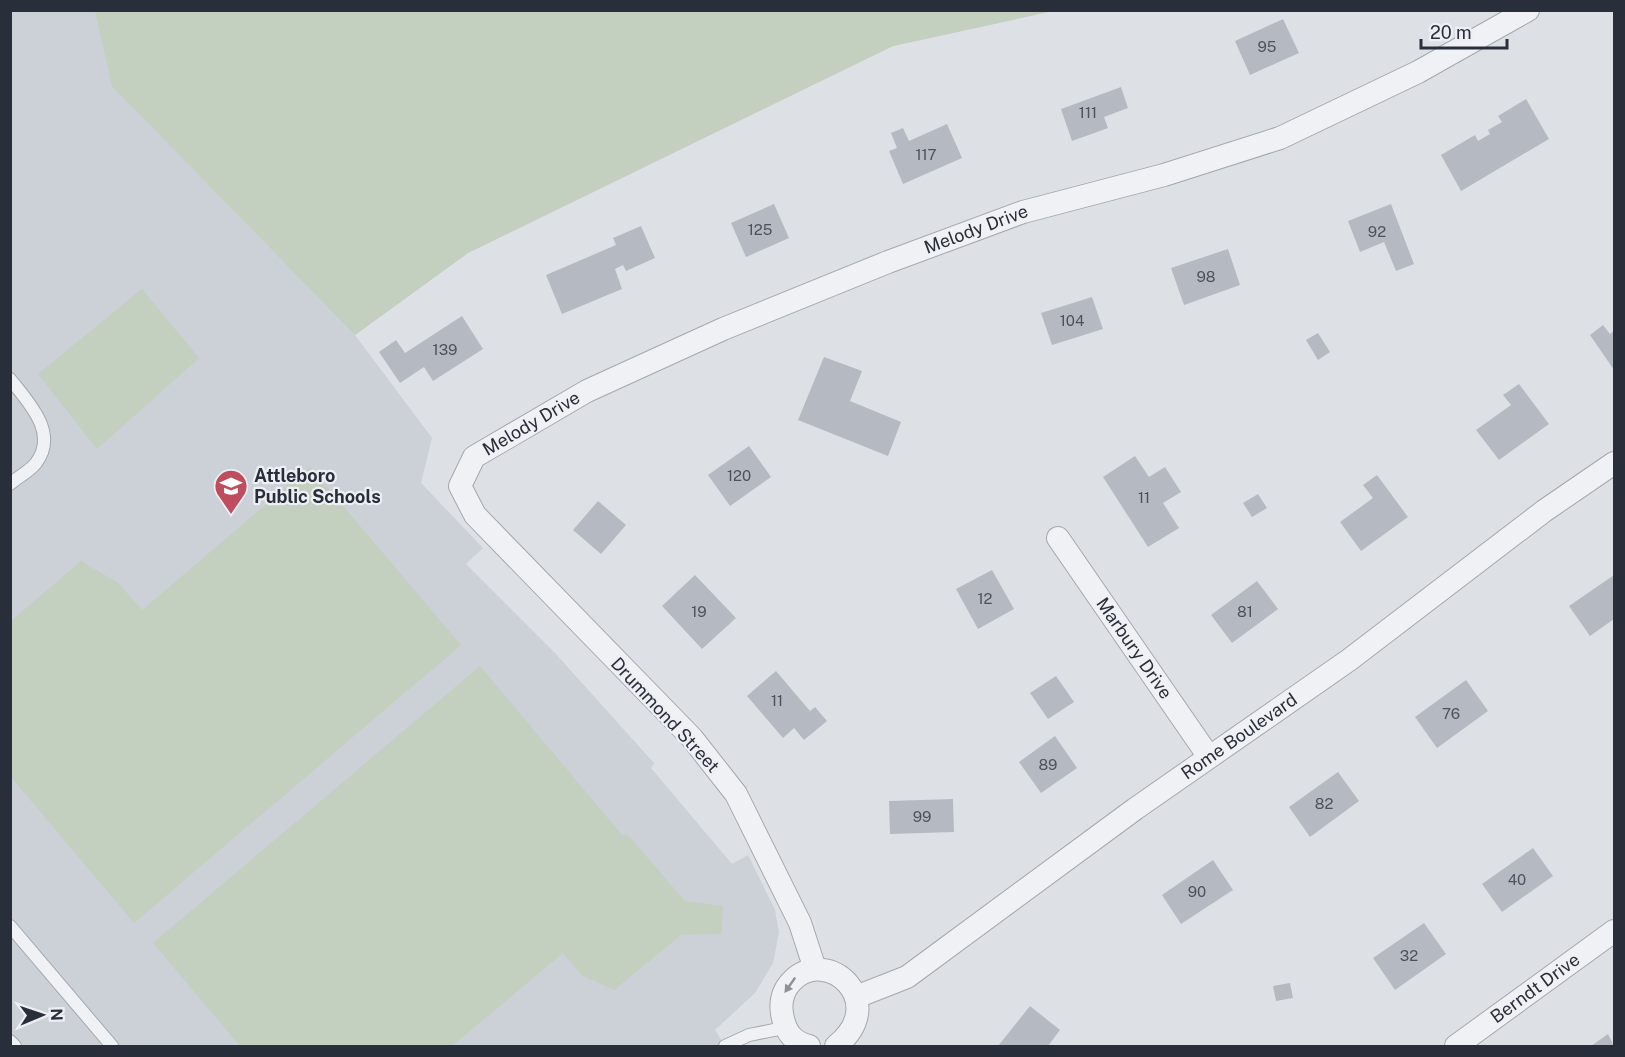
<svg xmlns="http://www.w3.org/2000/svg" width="1625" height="1057" font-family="'Public Sans',sans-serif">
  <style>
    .built { fill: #ccd0d7 }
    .green { fill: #c3cfbf }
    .building { fill: #b5bac2 }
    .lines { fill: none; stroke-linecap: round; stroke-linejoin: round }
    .lane-casing { stroke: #a3a8af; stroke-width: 14 }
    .street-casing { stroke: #a3a8af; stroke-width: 24 }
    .lane { stroke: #f0f1f4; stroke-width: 12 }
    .street { stroke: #f0f1f4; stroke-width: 22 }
    .oneway { fill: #8c9098 }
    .labels { text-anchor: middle; stroke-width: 4.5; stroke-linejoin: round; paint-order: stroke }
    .number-label { font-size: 15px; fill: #4b525d }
    .street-label { font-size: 18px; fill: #282f3b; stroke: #edeff4 }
    .poi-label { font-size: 18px; font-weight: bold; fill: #282f3b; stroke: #edeff4; text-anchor: start }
  </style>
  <rect width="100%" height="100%" fill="#dde1e6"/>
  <path class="built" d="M10,11h1043l-160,35 -425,207 -113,82 77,103 -11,45 62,65 -17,16 89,89 99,110 -3,5 81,96 16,-9 27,55 4,23 -6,30 -18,30 -40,37 10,16h-714z"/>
  <path class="green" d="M95,11v-1l958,1 -160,35 -425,207 -113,82 -243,-249z
    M142,289l57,69 -102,91 -59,-75z
    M310,467l151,178 -327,278 -123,-146v-156l70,-60 37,22 24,27z
    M480,666l142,169h6l57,66 38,5 -2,28 -40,1 -67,55 -31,-14 -20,-23 -111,93h-212l-87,-103z"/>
  <path class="building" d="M1283,19l16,34 -49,22 -15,-34z
    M1121,87l7,21 -24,9 4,11 -36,13 -11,-32z
    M1526,99l23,40 -88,52 -20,-36 34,-20 3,6 12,-7 -2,-4 14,-8 -4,-6z
    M947,124l15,34 -59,26 -14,-33 8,-3 -6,-15 12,-5 6,13z
    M774,204l15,34 -43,19 -15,-34z
    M1391,204l23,60 -18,7 -12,-29 -24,10 -12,-31z
    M641,226l14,32 -29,13 -3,-6 -8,4 7,20 -60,25 -16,-39 70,-30 -3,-7z
    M1228,249l12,36 -56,20 -13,-37z
    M1092,297l11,32 -51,16 -11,-32z
    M462,316l21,33 -50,32 -9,-14 -24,16 -21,-31 17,-12 9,13z
    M1603,325l7,9 4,-3v39l-24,-35z
    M1318,333l12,19 -12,8 -12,-20z
    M824,357l38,14 -12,30 51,21 -13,34 -90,-36z
    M1519,384l30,40 -50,36 -23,-30 35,-25 -8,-10z
    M749,446l22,31 -41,29 -22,-31z
    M1135,456l14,21 16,-10 16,25 -18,11 16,25 -31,19 -45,-70z
    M1377,475l31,42 -47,34 -21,-29 33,-24 -10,-13z
    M1258,494l9,14 -15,9 -9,-14z
    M598,501l28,24 -25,29 -28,-24z
    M992,570l22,39 -36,20 -22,-40z
    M695,575l41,43 -34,31 -40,-43z
    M1614,575v44l-24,17 -21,-30z
    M1257,581l21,28 -46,34 -21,-28z
    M776,671l34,40 5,-4 12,14 -23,19 -10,-12 -11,10 -36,-42z
    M1056,676l18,26 -26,17 -18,-26z
    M1466,680l22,31 -51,37 -22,-31z
    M1055,736l22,32 -36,25 -22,-31z
    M1338,772l21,29 -49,36 -21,-30z
    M953,799l1,33 -64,2 -1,-33z
    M1533,848l20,28 -51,36 -20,-28z
    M1213,860l20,30 -52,34 -19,-29z
    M1424,923l22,31 -51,36 -22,-32z
    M1290,983l3,15 -17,3 -3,-15z
    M1030,1006l30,24 -12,16h-50z
    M1608,1034l6,12h-23z"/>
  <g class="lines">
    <defs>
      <path id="lane" d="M10,379c18,23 49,54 26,84 -6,8 -18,14 -26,21
        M10,926l102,120
        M10,1041l5,5
        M725,1046l24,-11 35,-7"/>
      <g id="street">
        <path id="s1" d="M1058,538l151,219"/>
        <path id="s2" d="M815,969l-15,-46 -64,-129 -44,-56 -217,-223 -15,-29 14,-29 113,-66 136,-62 165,-67 135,-50 141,-37 116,-37 138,-66 110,-62"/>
        <path id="s3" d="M856,997l51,-20 228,-168 214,-149 195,-149 70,-48"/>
        <path d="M809,1046c-17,-4 -24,-15 -27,-32 -2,-13 1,-24 10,-33 35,-36 99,21 44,65"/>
        <path id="s4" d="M1456,1046l158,-115"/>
      </g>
    </defs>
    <use href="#lane" class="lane-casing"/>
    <use href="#street" class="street-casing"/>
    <use href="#lane" class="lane"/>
    <use href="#street" class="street"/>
  </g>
  <defs><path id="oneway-solid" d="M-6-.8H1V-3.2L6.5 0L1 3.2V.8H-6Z" transform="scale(1.5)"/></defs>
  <use class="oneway" href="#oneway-solid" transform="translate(790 985) rotate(125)"/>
  <defs>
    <symbol id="school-pin" viewBox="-11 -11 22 30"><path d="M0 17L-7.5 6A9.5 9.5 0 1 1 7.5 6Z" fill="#c04d5f" stroke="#edeff4"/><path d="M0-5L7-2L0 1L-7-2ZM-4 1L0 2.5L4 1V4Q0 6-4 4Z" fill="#fff"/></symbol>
  </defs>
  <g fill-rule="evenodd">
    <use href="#school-pin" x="212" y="467" width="38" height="52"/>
  </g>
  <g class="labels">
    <g class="number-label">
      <text x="1267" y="52">95</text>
      <text x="1088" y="118">111</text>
      <text x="926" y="160">117</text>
      <text x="760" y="235">125</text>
      <text x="1377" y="237">92</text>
      <text x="1206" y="282">98</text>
      <text x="1072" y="326">104</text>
      <text x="445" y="355">139</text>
      <text x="739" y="481">120</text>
      <text x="1144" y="503">11</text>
      <text x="985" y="604">12</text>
      <text x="699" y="617">19</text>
      <text x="1245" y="617">81</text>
      <text x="777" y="706">11</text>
      <text x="1451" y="719">76</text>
      <text x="1048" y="770">89</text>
      <text x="1324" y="809">82</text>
      <text x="922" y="822">99</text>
      <text x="1517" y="885">40</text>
      <text x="1197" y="897">90</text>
      <text x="1409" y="961">32</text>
    </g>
    <g class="street-label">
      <text dy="6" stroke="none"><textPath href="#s2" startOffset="1192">Melody Drive</textPath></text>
      <text dy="6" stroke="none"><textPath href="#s2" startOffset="706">Melody Drive</textPath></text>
      <text dy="6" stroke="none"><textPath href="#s1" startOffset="134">Marbury Drive</textPath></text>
      <text transform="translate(665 715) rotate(47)" y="6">Drummond Street</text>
      <text dy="6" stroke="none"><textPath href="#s3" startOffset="465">Rome Boulevard</textPath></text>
      <text dy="6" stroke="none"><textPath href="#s4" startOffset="98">Berndt Drive</textPath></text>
    </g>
    <g class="poi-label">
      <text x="254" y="482">Attleboro<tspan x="254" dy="21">Public Schools</tspan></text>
    </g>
  </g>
  <rect width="1625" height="1057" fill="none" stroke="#282f3b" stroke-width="24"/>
  <g transform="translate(42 1015) rotate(88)" stroke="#edeff4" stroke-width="4.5" paint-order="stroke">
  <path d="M0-4.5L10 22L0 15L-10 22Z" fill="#282f3b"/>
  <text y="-9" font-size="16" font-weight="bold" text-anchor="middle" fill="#282f3b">N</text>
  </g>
  <path d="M1421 39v9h86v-9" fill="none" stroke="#282f3b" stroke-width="3"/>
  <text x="1430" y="39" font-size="18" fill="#282f3b" stroke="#edeff4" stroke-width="4.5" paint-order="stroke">20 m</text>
</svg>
